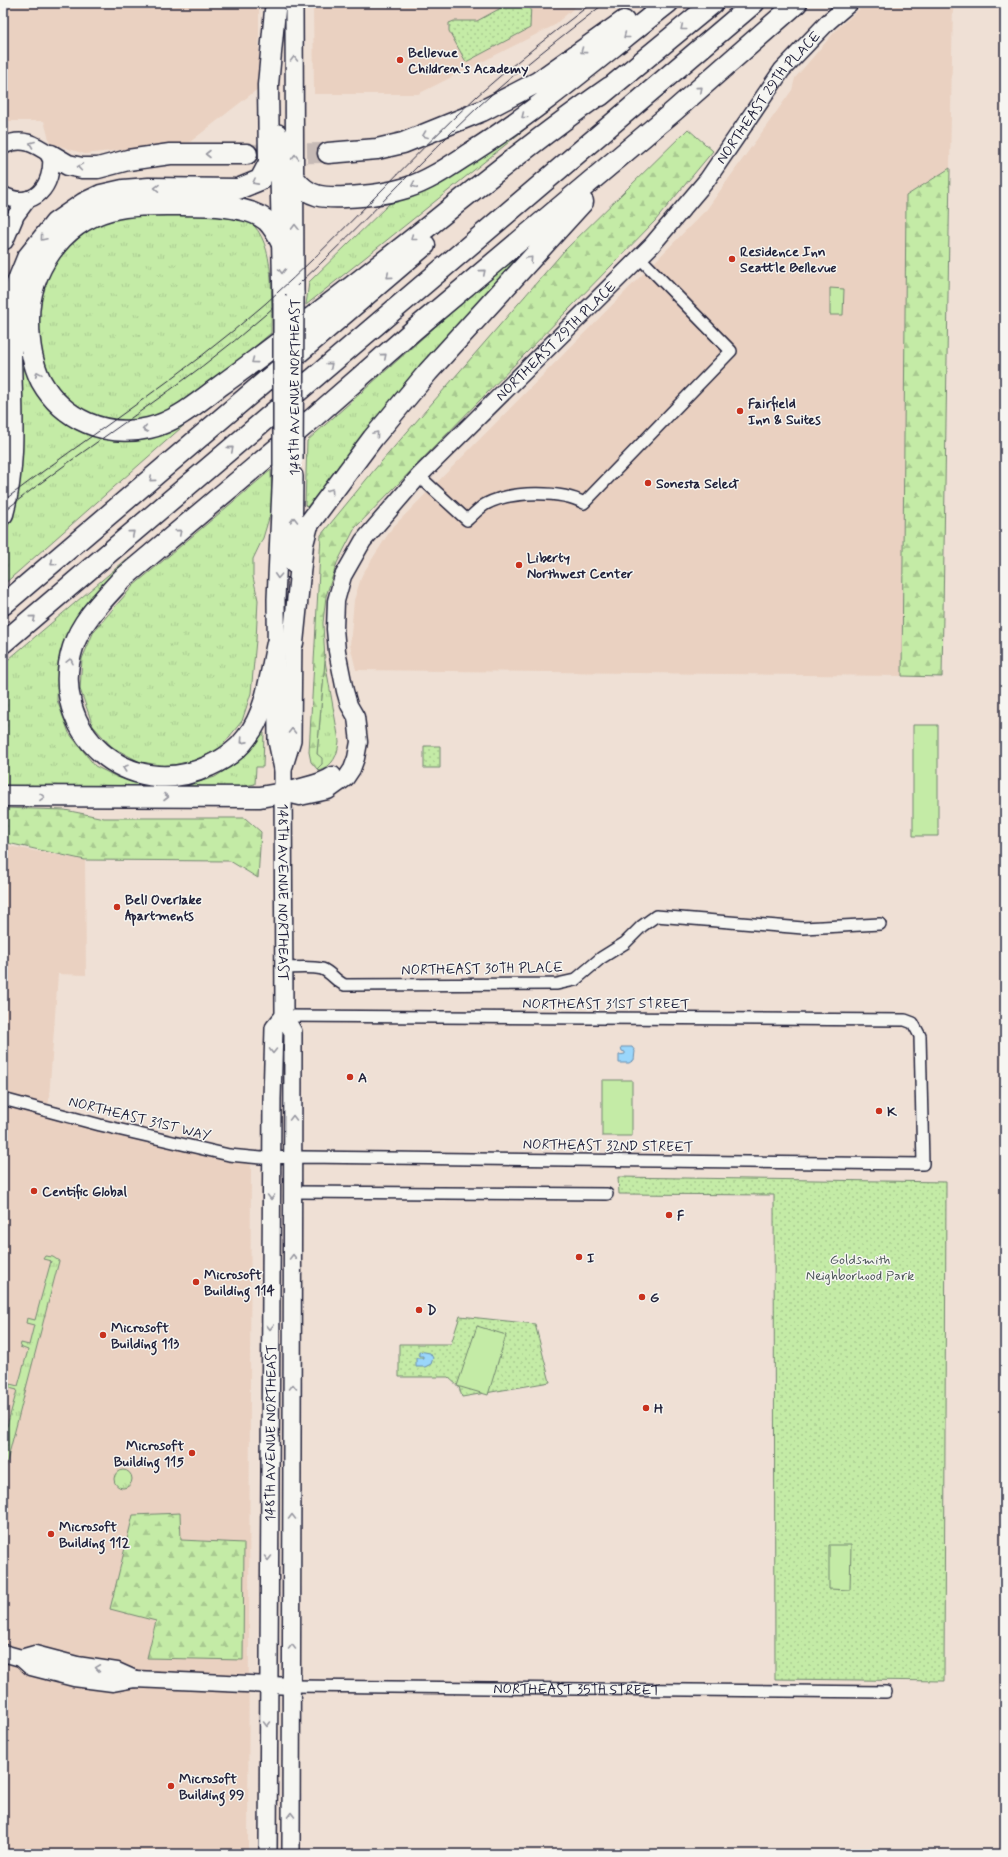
<svg xmlns="http://www.w3.org/2000/svg" width="1008" height="1857" font-family="Mynerve,sans-serif">
  <style>
    .built { fill: #ead1c1 }
    .grass { fill: url(#grass-tufts); stroke: #738670 }
    .forest { fill: url(#forest-firs); stroke: #738670 }
    .park { fill: url(#park-dots); stroke: #738670 }
    .pitch { fill: #c4eba6; stroke: #738670 }
    .water { fill: #9ad6fb; stroke: #6a8eae }
    .lines { fill: none; stroke-linecap: round; stroke-linejoin: round }
    .highway-tunnel { stroke: #c6bab6; stroke-width: 20; stroke-dasharray: 20 10; stroke-linecap: butt }
    .street-casing { stroke: #22223b; stroke-width: 14 }
    .secondary-casing { stroke: #22223b; stroke-width: 19 }
    .primary-casing { stroke: #22223b; stroke-width: 20 }
    .highway-casing { stroke: #22223b; stroke-width: 23 }
    .street { stroke: #f6f6f2; stroke-width: 11 }
    .secondary { stroke: #f6f6f2; stroke-width: 16 }
    .primary { stroke: #f6f6f2; stroke-width: 17 }
    .highway { stroke: #f6f6f2; stroke-width: 20 }
    .tram { stroke: #22223b; stroke-width: 1 }
    .primary-bridge-casing { stroke: #22223b; stroke-width: 20; stroke-linecap: butt }
    .primary-bridge { stroke: #f6f6f2; stroke-width: 17 }
    .oneway { stroke: #9797a0 }
    .poi-dot { fill: #c8321e; stroke: #f6f6f2; stroke-width: 1.5 }
    .labels { text-anchor: middle; stroke-width: 3; stroke-linejoin: round; paint-order: stroke }
    .poi-label { font-size: 14px; font-weight: bold; fill: #22223b; stroke: #f6f6f2; text-anchor: start }
    .street-label { font-size: 14px; fill: #22223b; stroke: #f6f6f2 }
    .park-label { font-size: 14px; fill: #4a5456; stroke: #f6f6f2 }
  </style>
  <defs>
    <pattern id="grass-tufts" width="24" height="20" patternUnits="userSpaceOnUse"><rect width="24" height="20" fill="#c4eba6"/><path d="M3 7l-1-3M5 7V3M7 7l1-3M15 17l-1-3M17 17v-4M19 17l1-3" fill="none" stroke="#a8c990"/></pattern>
    <pattern id="forest-firs" width="22" height="20" patternUnits="userSpaceOnUse"><rect width="22" height="20" fill="#c4eba6"/><path d="M5 1l3.5 6h-7zM16 11l3.5 6h-7z" fill="#a8c990"/></pattern>
    <pattern id="park-dots" width="8" height="8" patternUnits="userSpaceOnUse"><rect width="8" height="8" fill="#c4eba6"/><path d="M2 2h.1M6 6h.1" fill="none" stroke="#a8c990" stroke-width="1.8" stroke-linecap="round"/></pattern>
  </defs>
  <rect width="100%" height="100%" fill="#efe0d5"/>
  <filter id="ink" filterUnits="userSpaceOnUse"><feTurbulence type="fractalNoise" baseFrequency=".025" numOctaves="2"/><feDisplacementMap in="SourceGraphic" scale="8" xChannelSelector="R" yChannelSelector="G"/><feConvolveMatrix kernelMatrix="1 2 1 2 8 2 1 2 1" color-interpolation-filters="sRGB"/></filter>
  <g filter="url(#ink)">
    <path class="built" d="M3,3h256v85l-69,54 -105,12 -35,-11 -6,-22h-41z
      M313,3h267l-27,23 -135,68h-104z
      M866,3h87l-3,165 -44,28 -4,480 -546,-6 -6,-25 4,-45 8,-25 30,-47 315,-319 85,-119 3,-12 42,-49z
      M3,845l82,15 1,115 -28,-1 -10,138 203,52 -3,690h-245z"/>
    <path class="grass" d="M674,3h8l-376,302 3,-23 80,-78 47,-18 29,-17z
      M565,211l-1,5 -155,162 -102,129 -2,-2 2,-64z
      M179,213c14,1 60,1 70,8 28,22 22,80 22,112l-65,55 -44,27 -24,7 -25,1 -33,-11 -24,-22 -14,-24 -6,-24 4,-54 21,-34 29,-26 29,-11z
      M21,365h5c8,14 15,32 25,45 22,27 64,33 96,26 14,-3 29,-11 43,-16l-187,165v-47l11,-26 8,-75z
      M271,470l1,38 -9,30 -10,21v18l5,23 -2,40 -5,53 -9,28 -21,26 -23,13 -30,6 -28,-4 -28,-15 -19,-21 -13,-37 2,-30 12,-28 39,-45z
      M128,558l1,3 -46,45 -11,18 -7,18 -7,29 -1,29 12,33 26,33 22,11 34,10h-148v-123z
      M325,661l14,80c-1,14 -6,25 -20,30l-2,-2 5,-5 -5,-10z
      M261,733h3l-1,34h-7l-1,17c-23,5 -50,5 -73,3l33,-10 24,-16z
      M45,1256l8,1 6,4 -56,216v-35l3,-12 -3,-1v-4l4,1 10,-36 -8,-2 1,-4 8,2 10,-36 -8,-3 1,-4 8,2 5,-20 -8,-2 1,-5 8,2 16,-59 -8,-2z
      M114 1479a9 9 0 1 1 18 0a9 9 0 1 1-18 0Z"/>
    <path class="forest" d="M688,129l25,22 -58,70 -300,307 -18,35 -11,33 -3,27 2,38 -8,93 5,4v6l-5,5 -6,-7 -2,-10 12,-217 54,-66 189,-218z
      M950,168l-8,509 -40,-1 4,-480z
      M3,808l62,2 39,8h141l16,14 -3,46 -28,-17 -145,-1 -82,-18z
      M180,1513l1,27 63,3 -1,117 -96,-2 9,-37 -46,-12 23,-94z"/>
    <path class="park" d="M510,3h21l-1,25 -64,34 -17,-31v-8l5,-2h23z
      M424,746h16v22h-16z
      M618,1177l328,5 -2,499 -169,-2 -1,-484 -155,-1z
      M460,1316l75,8 15,58 -88,15 -3,-10 -11,-10h-49v-33h52z"/>
    <path class="pitch" d="M830,288l14,1 -1,26h-13z
      M913,725h25v111h-25z
      M602,1080h30v56h-30z
      M477,1326l29,9 -18,60 -31,-9z
      M829,1545h22l-1,45 -21,-1z"/>
    <path class="water" d="M621,1047h11l3,4 -1,9 -5,3h-10v-8l6,-1v-2l-3,-1z
      M419,1351l11,2 3,5 -2,6 -6,3h-9v-9h7v-2h-4z"/>
    <g class="lines">
      <path class="highway-tunnel" d="M247,154l81,-1"/>
      <defs>
        <g id="street">
          <path d="M419,476l48,44c6,-5 12,-12 19,-16 24,-13 75,-14 98,-1l147,-152 -92,-94"/>
          <path d="M283,968c11,0 27,-2 39,1 9,3 14,13 23,16l212,-1 18,-4 26,-22 24,-15 17,-17 14,-10 147,12 77,-4"/>
          <path d="M3,1099l97,26 129,30 32,3 42,-1 620,7 -3,-128 -7,-13 -8,-3 -621,-4"/>
          <path d="M293,1192l314,2"/>
          <path id="s1" d="M292,1686l594,6"/>
        </g>
        <g id="secondary">
          <path d="M3,146c19,-10 32,-2 48,9 3,31 -17,56 -48,40"/>
          <path d="M5,241l11,-26 12,-16"/>
          <path id="s2" d="M283,793l17,4 28,-6 18,-13 6,-9 4,-11 3,-16 -3,-25 -7,-12 -4,-14 -8,-40 -2,-22 1,-28 7,-25 20,-35 56,-65 233,-231 55,-65 75,-110 46,-48 22,-19"/>
          <path d="M283,793c16,-8 35,-7 50,-18"/>
          <path d="M3,1653l18,5 10,9 43,11 39,5 22,-4 157,7"/>
          <path d="M21,1658l14,-4 42,11 40,6 18,8"/>
        </g>
        <g id="primary">
          <path d="M294,3l1,291"/>
          <path d="M278,133l4,170"/>
          <path id="s3" d="M282,467l-6,132 1,142 6,28 1,247 9,16 -2,822"/>
          <path d="M293,564l1,-88"/>
          <path d="M283,769l9,-29 1,-110"/>
          <path id="s4" d="M268,1854l4,-755 2,-71 10,-12"/>
        </g>
        <path id="highway" d="M600,96l113,-93
          M328,153l49,-4 26,-6 79,-32 56,-29 86,-61
          M51,155l17,10 14,3h16l30,-8 42,-6h77
          M295,179c14,19 29,19 51,18 20,-1 41,-3 60,-9 23,-7 44,-22 64,-35 70,-44 133,-99 198,-150
          M282,244c-4,-8 -8,-16 -15,-23 -18,-16 -62,-16 -85,-16 -24,0 -49,-1 -72,5 -49,13 -82,62 -81,112 0,20 3,41 12,59 22,39 65,57 108,47 27,-6 49,-26 71,-42 21,-15 41,-30 62,-46 50,-38 99,-76 148,-115 59,-48 118,-95 180,-138
          M3,514c18,-67 4,-139 9,-207l4,-22 11,-27 28,-35 29,-20 17,-8 22,-5 26,-2 89,1 22,-9 9,-17 -1,-78 7,-75
          M3,605l422,-360
          M3,643l751,-640
          M277,643c-7,31 -10,68 -30,94 -9,13 -24,23 -38,29 -80,38 -163,-35 -136,-119 9,-27 30,-47 49,-68l190,-160 103,-90 259,-218 123,-108
          M293,643l10,-99 5,-19 65,-87 55,-66 155,-170
          M3,796l257,1 23,-4"/>
      </defs>
      <use href="#street" class="street-casing"/>
      <use href="#secondary" class="secondary-casing"/>
      <use href="#primary" class="primary-casing"/>
      <use href="#highway" class="highway-casing"/>
      <use href="#street" class="street"/>
      <use href="#secondary" class="secondary"/>
      <use href="#primary" class="primary"/>
      <use href="#highway" class="highway"/>
      <path class="tram" d="M3,501c87,-66 181,-126 263,-198 74,-66 139,-140 211,-207 37,-33 76,-63 115,-93
        M3,512c86,-69 181,-125 263,-198 75,-66 141,-140 213,-208 40,-37 83,-70 126,-103"/>
      <defs>
        <path id="primary-bridge" d="M282,303v164
          M294,460l1,-166"/>
      </defs>
      <use href="#primary-bridge" class="primary-bridge-casing"/>
      <use href="#primary-bridge" class="primary-bridge"/>
    </g>
    <defs><path id="oneway-chevron" d="M-2-3.5L2.5 0L-2 3.5" fill="none" stroke-width="1.6" stroke-linecap="round" stroke-linejoin="round"/></defs>
    <g class="oneway">
      <use href="#oneway-chevron" transform="translate(683 28) rotate(141)"/>
      <use href="#oneway-chevron" transform="translate(626 36) rotate(142)"/>
      <use href="#oneway-chevron" transform="translate(583 51) rotate(144)"/>
      <use href="#oneway-chevron" transform="translate(294 59) rotate(-90)"/>
      <use href="#oneway-chevron" transform="translate(700 89) rotate(-41)"/>
      <use href="#oneway-chevron" transform="translate(524 116) rotate(142)"/>
      <use href="#oneway-chevron" transform="translate(425 135) rotate(159)"/>
      <use href="#oneway-chevron" transform="translate(32 144) rotate(-158)"/>
      <use href="#oneway-chevron" transform="translate(208 154) rotate(-180)"/>
      <use href="#oneway-chevron" transform="translate(295 157) rotate(-91)"/>
      <use href="#oneway-chevron" transform="translate(80 167) rotate(-171)"/>
      <use href="#oneway-chevron" transform="translate(255 182) rotate(152)"/>
      <use href="#oneway-chevron" transform="translate(414 185) rotate(157)"/>
      <use href="#oneway-chevron" transform="translate(157 188) rotate(-179)"/>
      <use href="#oneway-chevron" transform="translate(295 227) rotate(-91)"/>
      <use href="#oneway-chevron" transform="translate(43 238) rotate(130)"/>
      <use href="#oneway-chevron" transform="translate(413 238) rotate(141)"/>
      <use href="#oneway-chevron" transform="translate(530 259) rotate(-47)"/>
      <use href="#oneway-chevron" transform="translate(282 271) rotate(90)"/>
      <use href="#oneway-chevron" transform="translate(483 272) rotate(-40)"/>
      <use href="#oneway-chevron" transform="translate(389 276) rotate(140)"/>
      <use href="#oneway-chevron" transform="translate(384 356) rotate(-41)"/>
      <use href="#oneway-chevron" transform="translate(254 361) rotate(143)"/>
      <use href="#oneway-chevron" transform="translate(330 365) rotate(-40)"/>
      <use href="#oneway-chevron" transform="translate(38 374) rotate(-114)"/>
      <use href="#oneway-chevron" transform="translate(145 429) rotate(169)"/>
      <use href="#oneway-chevron" transform="translate(376 434) rotate(-50)"/>
      <use href="#oneway-chevron" transform="translate(231 449) rotate(-40)"/>
      <use href="#oneway-chevron" transform="translate(152 479) rotate(140)"/>
      <use href="#oneway-chevron" transform="translate(331 491) rotate(-54)"/>
      <use href="#oneway-chevron" transform="translate(294 520) rotate(-90)"/>
      <use href="#oneway-chevron" transform="translate(179 532) rotate(-40)"/>
      <use href="#oneway-chevron" transform="translate(132 533) rotate(-40)"/>
      <use href="#oneway-chevron" transform="translate(53 563) rotate(140)"/>
      <use href="#oneway-chevron" transform="translate(278 576) rotate(93)"/>
      <use href="#oneway-chevron" transform="translate(33 618) rotate(-40)"/>
      <use href="#oneway-chevron" transform="translate(70 661) rotate(-77)"/>
      <use href="#oneway-chevron" transform="translate(292 731) rotate(-89)"/>
      <use href="#oneway-chevron" transform="translate(243 741) rotate(132)"/>
      <use href="#oneway-chevron" transform="translate(125 768) rotate(-161)"/>
      <use href="#oneway-chevron" transform="translate(42 797) rotate(1)"/>
      <use href="#oneway-chevron" transform="translate(166 797)"/>
      <use href="#oneway-chevron" transform="translate(273 1051) rotate(91)"/>
      <use href="#oneway-chevron" transform="translate(293 1118) rotate(-90)"/>
      <use href="#oneway-chevron" transform="translate(271 1197) rotate(90)"/>
      <use href="#oneway-chevron" transform="translate(293 1257) rotate(-90)"/>
      <use href="#oneway-chevron" transform="translate(270 1327) rotate(90)"/>
      <use href="#oneway-chevron" transform="translate(293 1387) rotate(-90)"/>
      <use href="#oneway-chevron" transform="translate(292 1517) rotate(-90)"/>
      <use href="#oneway-chevron" transform="translate(268 1558) rotate(90)"/>
      <use href="#oneway-chevron" transform="translate(292 1647) rotate(-90)"/>
      <use href="#oneway-chevron" transform="translate(98 1668) rotate(-172)"/>
      <use href="#oneway-chevron" transform="translate(267 1724) rotate(90)"/>
      <use href="#oneway-chevron" transform="translate(291 1815) rotate(-90)"/>
    </g>
  </g>
  <g class="poi-dot">
    <circle cx="400" cy="60" r="4"/>
    <circle cx="732" cy="259" r="4"/>
    <circle cx="740" cy="411" r="4"/>
    <circle cx="648" cy="483" r="4"/>
    <circle cx="519" cy="565" r="4"/>
    <circle cx="117" cy="907" r="4"/>
    <circle cx="350" cy="1077" r="4"/>
    <circle cx="879" cy="1111" r="4"/>
    <circle cx="34" cy="1191" r="4"/>
    <circle cx="669" cy="1215" r="4"/>
    <circle cx="579" cy="1257" r="4"/>
    <circle cx="196" cy="1282" r="4"/>
    <circle cx="642" cy="1297" r="4"/>
    <circle cx="419" cy="1310" r="4"/>
    <circle cx="103" cy="1335" r="4"/>
    <circle cx="646" cy="1408" r="4"/>
    <circle cx="192" cy="1453" r="4"/>
    <circle cx="51" cy="1534" r="4"/>
    <circle cx="171" cy="1786" r="4"/>
  </g>
  <g class="labels">
    <g class="poi-label">
      <text x="408" y="57">Bellevue<tspan x="408" dy="16">Children's Academy</tspan></text>
      <text x="740" y="256">Residence Inn<tspan x="740" dy="16">Seattle Bellevue</tspan></text>
      <text x="748" y="408">Fairfield<tspan x="748" dy="16">Inn &amp; Suites</tspan></text>
      <text x="656" y="488">Sonesta Select</text>
      <text x="527" y="562">Liberty<tspan x="527" dy="16">Northwest Center</tspan></text>
      <text x="125" y="904">Bell Overlake<tspan x="125" dy="16">Apartments</tspan></text>
      <text x="358" y="1082">A</text>
      <text x="887" y="1116">K</text>
      <text x="42" y="1196">Centific Global</text>
      <text x="677" y="1220">F</text>
      <text x="587" y="1262">I</text>
      <text x="204" y="1279">Microsoft<tspan x="204" dy="16">Building 114</tspan></text>
      <text x="650" y="1302">G</text>
      <text x="427" y="1315">D</text>
      <text x="111" y="1332">Microsoft<tspan x="111" dy="16">Building 113</tspan></text>
      <text x="654" y="1413">H</text>
      <text x="184" y="1450" text-anchor="end">Microsoft<tspan x="184" dy="16">Building 115</tspan></text>
      <text x="59" y="1531">Microsoft<tspan x="59" dy="16">Building 112</tspan></text>
      <text x="179" y="1783">Microsoft<tspan x="179" dy="16">Building 99</tspan></text>
    </g>
    <g class="street-label">
      <text dy="5" stroke="none"><textPath href="#s2" startOffset="920">NORTHEAST 29TH PLACE</textPath></text>
      <text dy="5" stroke="none"><textPath href="#s2" startOffset="596">NORTHEAST 29TH PLACE</textPath></text>
      <text transform="translate(294 387) rotate(-90)" y="5">148TH AVENUE NORTHEAST</text>
      <text dy="5" stroke="none"><textPath href="#s3" startOffset="426">148TH AVENUE NORTHEAST</textPath></text>
      <text transform="translate(482 968) rotate(-1)" y="5">NORTHEAST 30TH PLACE</text>
      <text x="606" y="1008">NORTHEAST 31ST STREET</text>
      <text transform="translate(140 1118) rotate(14)" y="5">NORTHEAST 31ST WAY</text>
      <text transform="translate(608 1145) rotate(1)" y="5">NORTHEAST 32ND STREET</text>
      <text dy="5" stroke="none"><textPath href="#s4" startOffset="421">148TH AVENUE NORTHEAST</textPath></text>
      <text dy="5" stroke="none"><textPath href="#s1" startOffset="285">NORTHEAST 35TH STREET</textPath></text>
    </g>
    <g class="park-label">
      <text x="860" y="1264">Goldsmith<tspan x="860" dy="16">Neighborhood Park</tspan></text>
    </g>
  </g>
  <rect width="1008" height="1857" fill="none" stroke="#f6f6f2" stroke-width="16"/>
  <rect x="8" y="8" width="992" height="1841" fill="none" stroke="#22223b" stroke-width="1.5" filter="url(#ink)"/>
</svg>
